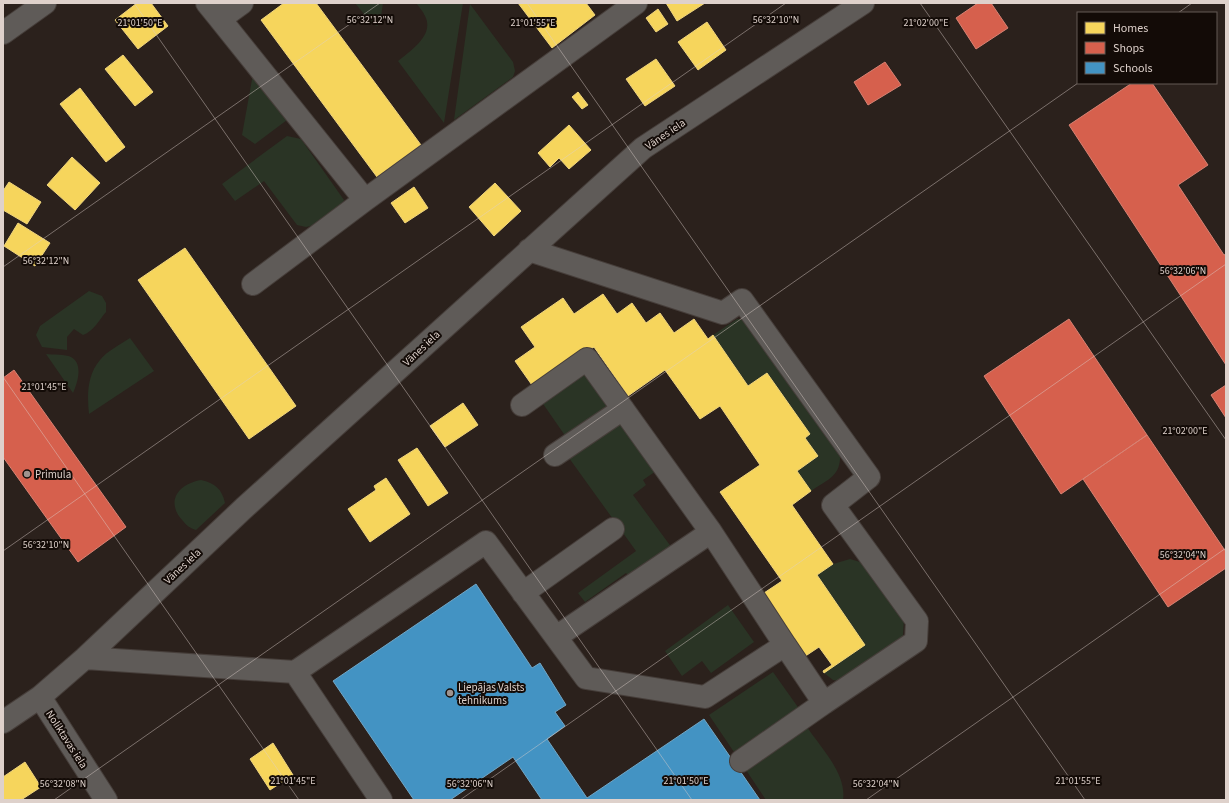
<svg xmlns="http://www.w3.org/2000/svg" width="1229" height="803" font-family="'Source Sans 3',sans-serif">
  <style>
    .green { fill: #2a3425 }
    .homes { fill: #f6d55c; stroke: #efd47d }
    .shops { fill: #d6604d; stroke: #d88273 }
    .schools { fill: #4393c3; stroke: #72a6c5 }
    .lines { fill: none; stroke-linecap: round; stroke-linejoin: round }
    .minor-casing { stroke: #463e3a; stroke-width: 24 }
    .minor { stroke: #5f5b58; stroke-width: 22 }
    .ticks { fill: none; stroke: #ded1cb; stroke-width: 1; stroke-opacity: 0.45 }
    .poi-dot { fill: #9f938e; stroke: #130b07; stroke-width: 1.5 }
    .labels { text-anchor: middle; stroke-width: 4; stroke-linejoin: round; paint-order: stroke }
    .street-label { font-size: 11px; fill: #ded1cb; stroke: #130b07 }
    .poi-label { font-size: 11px; fill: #ded1cb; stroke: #130b07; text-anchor: start }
    .ticks-label { font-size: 10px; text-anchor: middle; fill: #ded1cb; stroke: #130b07; stroke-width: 4; stroke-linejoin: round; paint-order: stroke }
  </style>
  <rect width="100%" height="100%" fill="#2b211c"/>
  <path class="green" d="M355,3h28l-3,20 -3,3 -5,-2z
    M416,3h47l-19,120 -46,-62c12,-10 37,-26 27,-45 -2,-5 -6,-9 -9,-13z
    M470,4l43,58 2,9 -2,6 -59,43z
    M253,74l34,46 -32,24 -13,-9z
    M287,136l14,3 43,61 -2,5 -27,20 -9,2 -9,-2 -33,-44 -29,20 -13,-17z
    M89,291l13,5 4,7v9c-7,8 -12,19 -23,23l-9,-6 -7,8v13l-25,-3 -6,-12 4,-9z
    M737,319l11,1 92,130c2,26 -10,28 -29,41l-14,-20 20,-15 -12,-18 4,-4 -42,-61 -19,13 -35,-51z
    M130,338l24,33 -65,43c-2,-18 -2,-39 11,-54 7,-9 21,-16 30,-22z
    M46,354c7,1 19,0 25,3 13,7 6,27 2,36z
    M580,368l28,39 -42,30 -27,-39z
    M620,421l36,50 -13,9 3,5 -13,10 39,53 -42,29 -4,-4 -41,29 -7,-9 58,-42 -67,-93z
    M201,480c14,3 21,9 24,23l-29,27c-6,-2 -9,-4 -13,-9 -18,-19 -5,-37 18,-41z
    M850,559l10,3 9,7 35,50 -1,16 -8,13 -50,34 -12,-2 -9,-7 40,-28 -47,-70 16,-11z
    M728,605l26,37 -43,31 -9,-12 -20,15 -17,-25z
    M773,672l27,38 -62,48 -29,-43z
    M807,727c14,21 40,47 36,73h-77l-20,-30z"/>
  <path class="homes" d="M137,3h14l17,23 -30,23 -23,-29z
    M284,3h32l105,142 -44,32 -116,-157z
    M518,3h68l9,12 -43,33z
    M666,3h39l-28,18z
    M658,9l10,15 -12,8 -10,-14z
    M707,22l19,28 -28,20 -20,-28z
    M123,55l30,37 -18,14 -30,-37z
    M656,59l19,27 -30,20 -19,-27z
    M80,88l45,59 -19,15 -46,-58z
    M578,92l10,13 -6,4 -10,-12z
    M569,125l22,25 -22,19 -10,-11 -9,9 -12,-14z
    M72,157l28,26 -25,27 -28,-25z
    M9,182l32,20 -14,22 -24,-14v-19z
    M495,183l26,28 -27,25 -25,-29z
    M414,187l14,21 -23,15 -14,-20z
    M18,223l32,20 -15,23 -31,-20z
    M185,248l111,158 -47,33 -111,-159z
    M603,294l14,20 15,-11 14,20 14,-10 14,20 20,-14 14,20 5,-4 35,51 19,-13 43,61 -5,4 13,18 -21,15 14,20 -19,14 41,59 -16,11 48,70 -41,28 -1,-2 9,-6 -13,-18 -15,10 -43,-62 21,-14 -62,-89 40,-27 -40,-59 -20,13 -35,-49 -37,26 -34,-49 -60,41 -19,-27 20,-14 -14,-20 42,-29 11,16z
    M463,403l15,22 -33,22 -15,-21z
    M417,448l31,45 -20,13 -30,-46z
    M386,478l24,36 -40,28 -22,-33 28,-19 -2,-4z
    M273,743l20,32 -23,15 -20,-31z
    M25,762l16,25 -20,13h-18v-23z"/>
  <path class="shops" d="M978,3h13l17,25 -32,21 -20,-31z
    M885,62l16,23 -33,20 -14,-23z
    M1132,83h20l56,82 -30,20 46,70 2,-1v111l-157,-240z
    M1069,319l78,116 -86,59 -77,-118z
    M14,370l112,157 -48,35 -75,-105v-79z
    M1226,385v33l-15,-23z
    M1147,435l79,117v16l-58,39 -85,-128z"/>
  <path class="schools" d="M476,584l56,84 8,-5 26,42 -11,7 10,14 -18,13 40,59 117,-79 56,81h-218l-29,-43 -63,43h-36l-81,-119z"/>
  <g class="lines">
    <defs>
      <path id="minor" d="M207,3l13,16
        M242,3l-22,16 145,181
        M3,33l42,-30
        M253,284l112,-84 271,-197
        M522,405l65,-46 124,173
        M555,455l68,-46
        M523,593l90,-64
        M556,637l155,-105 74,113
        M85,658l210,14 86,128
        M295,672l191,-130 100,136 119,19 80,-52 39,58 92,-62 1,-20 -84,-116 36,-28 -127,-177 -19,13 -194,-63
        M40,697l66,103
        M3,722l37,-25 45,-39 159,-150 399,-360 220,-145
        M741,761l83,-58"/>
    </defs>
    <use href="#minor" class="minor-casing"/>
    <use href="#minor" class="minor"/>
  </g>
  <path class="ticks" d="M134,3l558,797M527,3l558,797M920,3l306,437M1178,13l14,-10M3,267l377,-264M3,377l296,423M3,551l783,-548M54,800l1024,-717M460,800l766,-536M866,800l360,-252"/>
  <g class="poi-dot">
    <circle cx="27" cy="474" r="4"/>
    <circle cx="450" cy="693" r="4"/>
  </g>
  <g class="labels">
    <g class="street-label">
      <text transform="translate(665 134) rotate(-34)" y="4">Vānes iela</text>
      <text transform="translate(421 348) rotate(-43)" y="4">Vānes iela</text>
      <text transform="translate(182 566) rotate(-43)" y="4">Vānes iela</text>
      <text transform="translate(67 739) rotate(57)" y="4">Noliktavas iela</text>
    </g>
    <g class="poi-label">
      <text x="35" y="478">Primula</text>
      <text x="458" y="691">Liepājas Valsts<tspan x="458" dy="13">tehnikums</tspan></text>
    </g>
  </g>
  <g class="ticks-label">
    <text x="370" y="23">56°32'12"N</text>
    <text x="776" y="23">56°32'10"N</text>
    <text x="140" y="26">21°01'50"E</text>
    <text x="533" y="26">21°01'55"E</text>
    <text x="926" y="26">21°02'00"E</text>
    <text x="46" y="264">56°32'12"N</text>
    <text x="1183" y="274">56°32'06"N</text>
    <text x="44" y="390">21°01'45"E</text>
    <text x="1185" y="434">21°02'00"E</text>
    <text x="46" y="548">56°32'10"N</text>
    <text x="1183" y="558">56°32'04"N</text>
    <text x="293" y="784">21°01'45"E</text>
    <text x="686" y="784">21°01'50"E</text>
    <text x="1078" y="784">21°01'55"E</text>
    <text x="63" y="787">56°32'08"N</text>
    <text x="470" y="787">56°32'06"N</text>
    <text x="876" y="787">56°32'04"N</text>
  </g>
  <rect width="1229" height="803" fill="none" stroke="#ded1cb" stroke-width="8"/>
  <rect x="1077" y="12" width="140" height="72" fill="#130b07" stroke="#645a55"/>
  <rect x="1085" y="22" width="20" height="12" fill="#f6d55c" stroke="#645a55"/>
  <text x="1113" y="32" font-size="12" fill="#ded1cb">Homes</text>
  <rect x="1085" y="42" width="20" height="12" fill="#d6604d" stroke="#645a55"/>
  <text x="1113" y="52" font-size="12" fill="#ded1cb">Shops</text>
  <rect x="1085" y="62" width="20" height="12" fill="#4393c3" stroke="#645a55"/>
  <text x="1113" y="72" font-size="12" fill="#ded1cb">Schools</text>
</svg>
